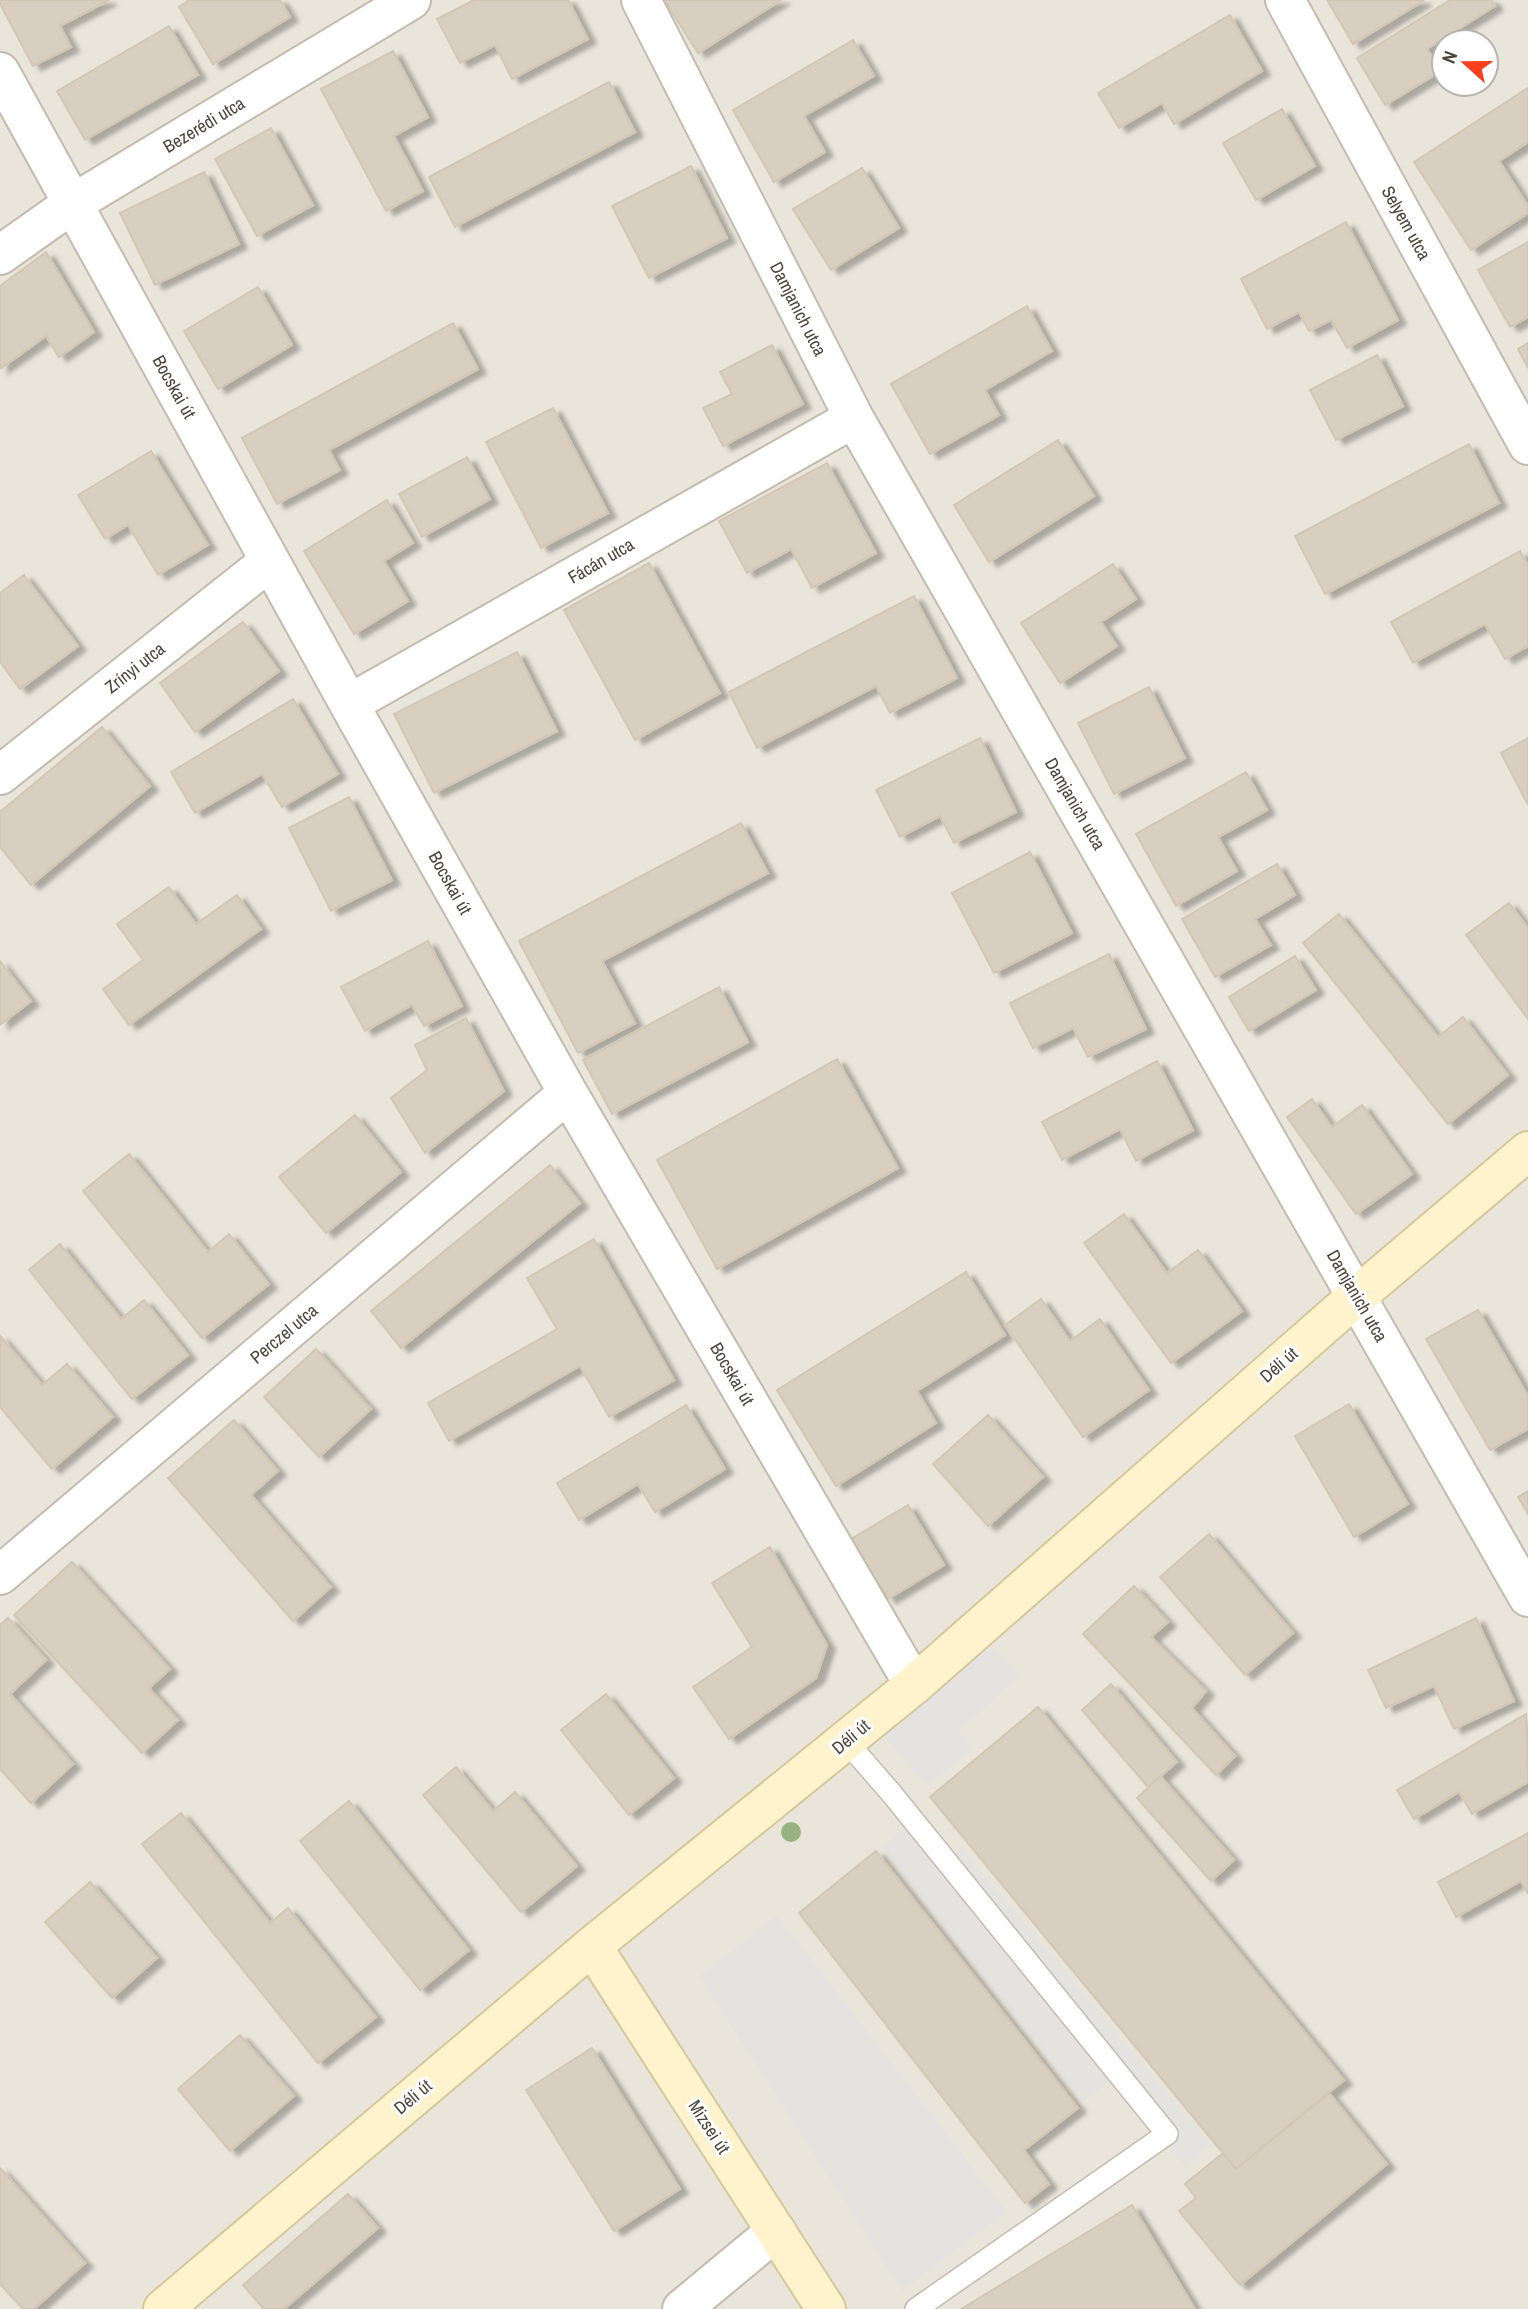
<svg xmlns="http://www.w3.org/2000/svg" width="1528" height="2309" font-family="'Archivo Narrow',sans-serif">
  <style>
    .residential { fill: #eae5da; fill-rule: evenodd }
    .parking { fill: #e5e3e0 }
    .building { fill: #d8cfc1; stroke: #d3c7b4; stroke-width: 2; filter: url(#shadow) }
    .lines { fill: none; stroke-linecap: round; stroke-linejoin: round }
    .lane-casing { stroke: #c2bbae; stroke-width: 24 }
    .street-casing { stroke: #c2bbae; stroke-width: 42 }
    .secondary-casing { stroke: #d6c79b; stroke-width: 42 }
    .lane { stroke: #fff; stroke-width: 21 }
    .street { stroke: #fff; stroke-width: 38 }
    .secondary { stroke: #fff3cd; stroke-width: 38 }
    .tree { fill: #97b381 }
    .labels { text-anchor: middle; stroke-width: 6; stroke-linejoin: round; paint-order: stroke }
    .street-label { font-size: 18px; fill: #4b4439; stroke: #fff }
  </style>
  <defs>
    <filter id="shadow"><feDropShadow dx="8" dy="4.5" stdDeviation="2" flood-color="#0004"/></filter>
  </defs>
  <rect width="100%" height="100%" fill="#f6f3ec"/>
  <path class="residential" d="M0,0h1528v2309h-1528zM1444,42h42v42h-42z"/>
  <path class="parking" d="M977,1629l43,47 -61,55 13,18 -45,38 -56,-66z
    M905,1827l33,40 23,-20 250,298 -26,22 -72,-87 -30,22 -201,-255z
    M777,1915l230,297 -105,79 -203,-315z"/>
  <path class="building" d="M0,0h109l-49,26 11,21 -38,19 -33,-62z
    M189,0h91l10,17 -77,47 -34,-57z
    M474,0h94l20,39 -76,40 -17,-34 -35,18 -23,-44z
    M664,0h117l-83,53z
    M1327,0h95l1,1 -70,43z
    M1450,0h41l4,6 -68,43 14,22 -56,34 -28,-47z
    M1230,15l32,56 -88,53 -12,-21 -43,25 -21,-35z
    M169,26l29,49 -113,65 -28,-49z
    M853,40l21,36 -70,40 21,36 -51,30 -41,-72z
    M393,51l35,66 -34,19 29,55 -37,20 -65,-122z
    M609,82l26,50 -180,95 -26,-50z
    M1528,88v54l-29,19 29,45v7l-57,37 -57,-88z
    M1282,109l33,57 -59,34 -33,-57z
    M271,128l42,77 -56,31 -42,-77z
    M691,166l36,72 -78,40 -37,-72z
    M862,168l37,60 -68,42 -38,-61z
    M204,172l35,72 -84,41 -35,-72z
    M1346,222l52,98 -51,28 -16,-28 -22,11 -10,-19 -32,17 -26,-50z
    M1528,242v75l-18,10 -32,-57z
    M46,252l48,80 -35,25 -13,-21 -46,33v-83z
    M258,287l34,58 -74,44 -34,-58z
    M1027,306l25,45 -67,39 14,25 -69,39 -39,-70z
    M453,323l25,46 -149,81 11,20 -63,34 -35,-66z
    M1528,343v25l-10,-19z
    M772,345l31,59 -80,42 -20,-38 29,-14 -12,-22z
    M1377,355l26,51 -67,34 -26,-50z
    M553,408l55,105 -67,35 -55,-106z
    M1058,440l36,56 -105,66 -35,-57z
    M1469,444l30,59 -174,91 -30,-58z
    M151,451l57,94 -50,30 -30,-50 -23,14 -27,-44z
    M467,457l23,42 -68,38 -23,-43z
    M827,463l49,90 -64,35 -21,-39 -44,24 -28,-52z
    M387,500l26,43 -29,18 24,40 -54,33 -50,-83z
    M1520,551l8,14v81l-23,13 -20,-35 -72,39 -22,-41z
    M649,563l71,130 -85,47 -71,-130z
    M1113,564l23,35 -35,23 16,24 -57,37 -39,-60z
    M24,575l54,71 -58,43 -20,-27v-69z
    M914,596l43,82 -67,35 -14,-27 -119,62 -28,-56z
    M243,622l36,49 -84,61 -35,-49z
    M517,652l40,79 -123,62 -40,-79z
    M1149,687l36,71 -71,36 -36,-71z
    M293,699l45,75 -56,33 -20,-33 -67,39 -24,-41z
    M102,727l48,59 -119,99 -31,-38v-35z
    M980,738l36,74 -62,31 -14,-27 -40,21 -24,-47z
    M1528,738v67l-27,-52z
    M1246,772l21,38 -49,27 19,34 -61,35 -40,-72z
    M349,797l43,83 -61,31 -42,-83z
    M741,823l27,50 -166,88 33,62 -57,30 -59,-112z
    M1030,852l42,81 -78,40 -42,-80z
    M1277,864l18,31 -40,24 16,26 -56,32 -33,-58z
    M169,887l27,37 41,-29 24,34 -132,96 -26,-36 40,-29 -26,-36z
    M1509,903l19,25v91l-62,-84z
    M1339,914l99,123 25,-20 45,58 -60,49 -145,-181z
    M428,941l34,65 -38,20 -12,-21 -47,26 -24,-44z
    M1109,954l37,75 -58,28 -15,-29 -40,20 -23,-45z
    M1295,956l21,34 -67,41 -20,-34z
    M0,961l31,40 -31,24z
    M719,987l29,55 -136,72 -29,-54z
    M466,1018l38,73 -79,62 -34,-55 36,-28 -12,-25z
    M837,1059l61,109 -181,101 -60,-109z
    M1157,1061l36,69 -57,31 -16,-32 -58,31 -20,-38z
    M1312,1099l20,28 30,-22 50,69 -56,40 -69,-97z
    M355,1115l46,57 -75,61 -47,-56z
    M129,1154l79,98 21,-18 40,50 -67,54 -119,-147z
    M550,1165l30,38 -179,145 -30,-37z
    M1124,1214l43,59 31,-23 44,61 -71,52 -87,-120z
    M594,1239l80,141 -65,37 -29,-51 -131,75 -21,-38 129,-74 -30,-51z
    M60,1244l61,75 23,-19 44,55 -56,44 -103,-129z
    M966,1272l39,63 -88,56 19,32 -100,63 -59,-96z
    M1041,1299l29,42 30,-22 49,71 -66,47 -78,-112z
    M1478,1310l50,86v33l-38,21 -64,-111z
    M0,1336l42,49 25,-21 46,53 -61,52 -52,-62z
    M316,1349l55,60 -52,48 -55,-60z
    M1349,1404l59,100 -54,33 -59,-101z
    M686,1405l39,64 -70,43 -17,-28 -59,36 -22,-37z
    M988,1415l55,62 -55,49 -55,-62z
    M234,1420l44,51 -27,24 80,92 -38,34 -125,-143z
    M1528,1491v23l-10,-17z
    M908,1505l36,60 -56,34 -37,-60z
    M1209,1534l84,99 -48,42 -85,-98z
    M770,1547l57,98 -11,33 -87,61 -36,-52 59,-40 -40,-64z
    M72,1562l98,107 -21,19 29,32 -36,33 -128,-138z
    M1134,1586l34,36 -17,15 55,54 -14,17 43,48 -19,19 -133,-141z
    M8,1618l38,42 -36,34 63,70 -42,39 -31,-34v-144z
    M1476,1618l38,83 -60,28 -20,-43 -48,22 -18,-38z
    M1111,1684l66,78 -29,25 -66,-77z
    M606,1694l68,84 -45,37 -68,-85z
    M1038,1707l306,373 -108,89 -306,-372z
    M1526,1714l2,68 -56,32 -13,-22 -45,27 -17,-29z
    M456,1767l37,44 22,-19 62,74 -56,46 -98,-117z
    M1160,1776l74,84 -23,21 -74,-83z
    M349,1801l120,149 -49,40 -120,-149z
    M181,1813l89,110 18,-15 88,109 -58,46 -176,-219z
    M1528,1833v61l-7,-13 -65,36 -18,-35z
    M876,1851l202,257 -54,42 25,34 -24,19 -226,-290z
    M90,1882l67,76 -45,40 -67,-76z
    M240,2035l54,61 -64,55 -52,-62z
    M592,2048l88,141 -66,42 -88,-141z
    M1329,2093l58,71 -147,121 -61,-74 17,-13 -11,-14 38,-31 13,16z
    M0,2168l85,95 -51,46h-11l-23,-25z
    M348,2194l30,34 -94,81h-20l-21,-24z
    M1132,2205l63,104h-234z"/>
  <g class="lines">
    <defs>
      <path id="lane" d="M846,1741l46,53 275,340 -251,175"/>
      <path id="street" d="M641,0l213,418 674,1179
        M1285,0l243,445
        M0,72l349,632 219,389 346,592
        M0,255l72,-51 339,-204
        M349,704l505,-286
        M0,775l270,-214
        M0,1575l568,-482
        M682,2309l94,-78"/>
      <path id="secondary" d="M592,1946l234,363
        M163,2309l429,-363 322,-261 443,-389 171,-145"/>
    </defs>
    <use href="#lane" class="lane-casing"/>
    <use href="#street" class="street-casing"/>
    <use href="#secondary" class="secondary-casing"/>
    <use href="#lane" class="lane"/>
    <use href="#street" class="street"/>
    <use href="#secondary" class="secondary"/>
  </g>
  <circle class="tree" cx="791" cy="1832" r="10"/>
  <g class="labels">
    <g class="street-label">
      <text transform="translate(204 125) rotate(-31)" y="6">Bezerédi utca</text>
      <text transform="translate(1406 223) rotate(61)" y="6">Selyem utca</text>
      <text transform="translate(798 309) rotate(63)" y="6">Damjanich utca</text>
      <text transform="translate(174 387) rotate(61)" y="6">Bocskai út</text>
      <text transform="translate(601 561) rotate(-30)" y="6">Fácán utca</text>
      <text transform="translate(135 668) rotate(-38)" y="6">Zrínyi utca</text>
      <text transform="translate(1075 804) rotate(60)" y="6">Damjanich utca</text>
      <text transform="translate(450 883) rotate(61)" y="6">Bocskai út</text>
      <text transform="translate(1357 1296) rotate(60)" y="6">Damjanich utca</text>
      <text transform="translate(284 1334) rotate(-40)" y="6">Perczel utca</text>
      <text transform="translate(1279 1365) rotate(-41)" y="6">Déli út</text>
      <text transform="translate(732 1374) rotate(60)" y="6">Bocskai út</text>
      <text transform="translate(851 1737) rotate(-40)" y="6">Déli út</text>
      <text transform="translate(413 2097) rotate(-40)" y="6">Déli út</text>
      <text transform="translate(709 2127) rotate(57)" y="6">Mizsei út</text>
    </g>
  </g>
  <g transform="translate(1465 63) rotate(291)"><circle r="33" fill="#ffffff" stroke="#b7b4b0" stroke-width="2"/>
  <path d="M0-5L12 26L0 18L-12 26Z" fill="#fc3f1d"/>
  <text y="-10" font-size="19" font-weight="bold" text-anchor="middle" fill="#4b4439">N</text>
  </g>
</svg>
